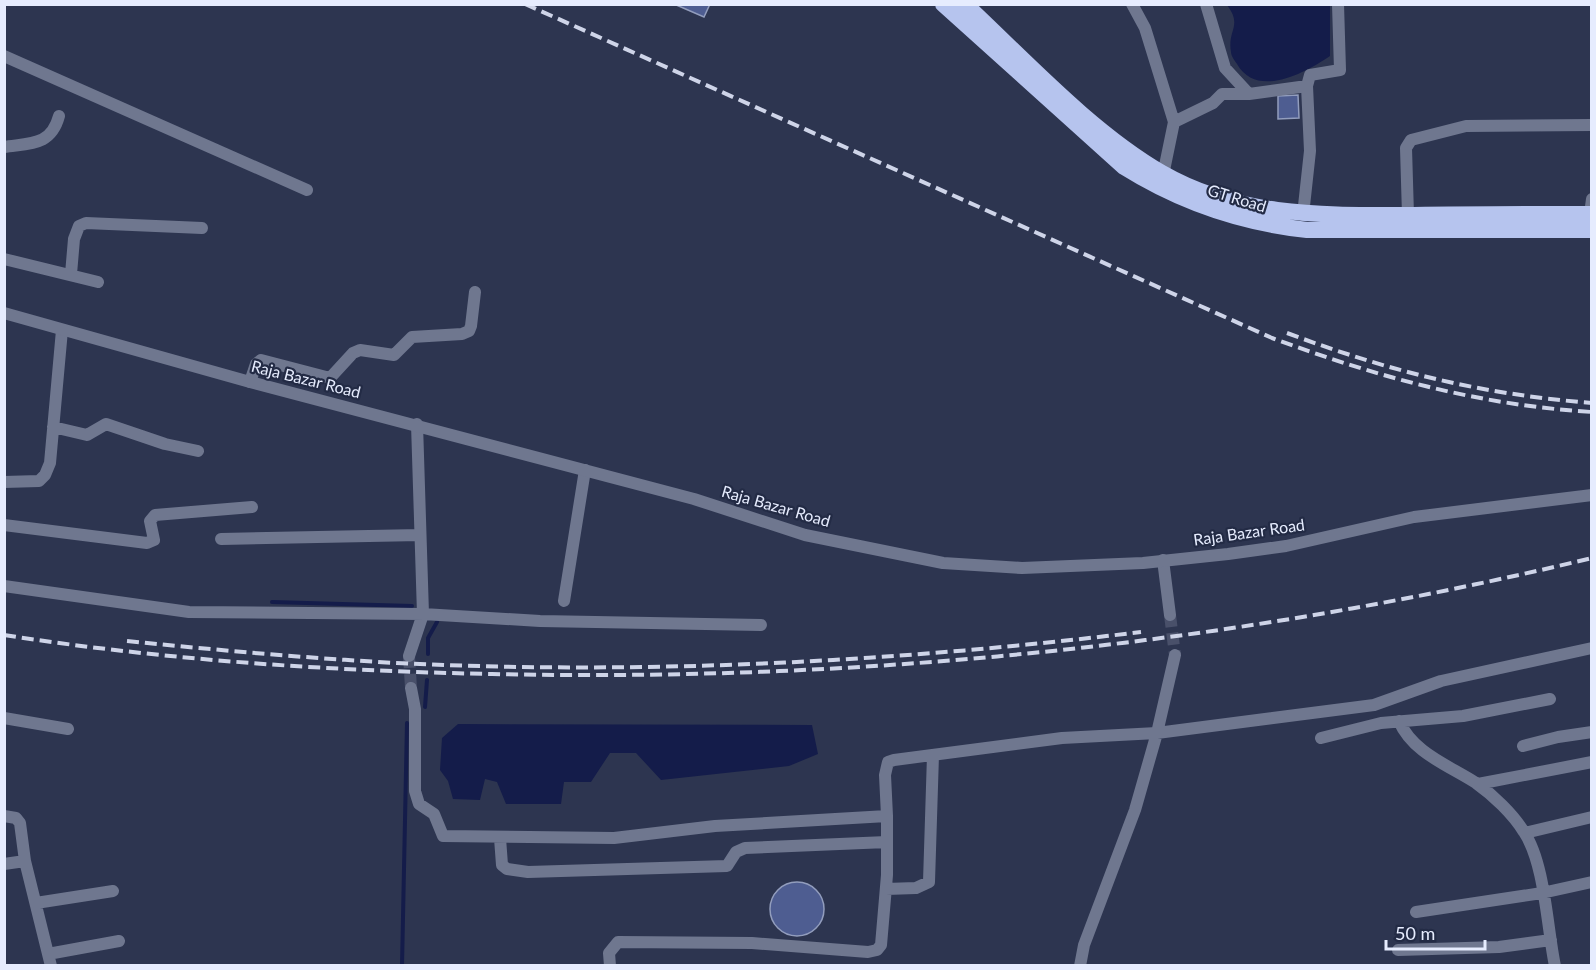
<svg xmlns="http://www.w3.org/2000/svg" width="1596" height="970" font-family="Lato,sans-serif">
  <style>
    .water { fill: #141c4a }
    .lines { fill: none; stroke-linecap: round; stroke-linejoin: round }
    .stream { stroke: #141c4a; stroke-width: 4 }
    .building { fill: #4e5d91; stroke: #929dbd; stroke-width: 1.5 }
    .minor-tunnel { stroke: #49506a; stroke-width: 12; stroke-dasharray: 12 6; stroke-linecap: butt }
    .minor { stroke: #6f778f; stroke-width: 12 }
    .tertiary { stroke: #6f778f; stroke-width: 12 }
    .trunk { stroke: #b6c4ee; stroke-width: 16 }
    .rail { stroke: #ced4e8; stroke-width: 4; stroke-dasharray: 12 6; stroke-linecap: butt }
    .labels { text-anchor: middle; stroke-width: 4.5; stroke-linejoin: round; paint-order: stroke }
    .street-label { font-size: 16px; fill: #e6ecfe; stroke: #232b45 }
  </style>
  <rect width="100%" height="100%" fill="#2d3550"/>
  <path class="water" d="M1227,5h103v51c-25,17 -73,43 -93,8 -2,-3 -6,-8 -6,-12 -4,-22 12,-26 -4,-47z
    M458,724l354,1 6,29 -29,12 -128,14 -25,-27h-26l-19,29h-27l-3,22h-55l-9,-22 -12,-3 -5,21 -27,-1 -5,-18 -8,-11 2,-32z"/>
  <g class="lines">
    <path class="stream" d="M272,602l140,4
      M428,654v-16l9,-16
      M425,707l2,-27
      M402,966l5,-243"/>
  </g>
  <path class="building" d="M674,4h36l-6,13z
    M1298,95l1,23 -21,1v-23z
    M770 909a27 27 0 1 1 54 0a27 27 0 1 1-54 0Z"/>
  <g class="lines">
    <path class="minor-tunnel" d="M1170,615l5,40
      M409,656l2,32"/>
    <path class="minor" d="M1132,4l13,24 29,94 -12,58
      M1206,4l19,64 24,26
      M4,56l303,134
      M1174,122l39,-19 9,-9h27l58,-8 3,-11 30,-5 -2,-66
      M4,147c26,-4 47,-1 55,-31
      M1590,214l2,-15
      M1303,215l7,-64 -3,-65
      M1408,215l-2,-67 5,-8 55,-14 126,-1
      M4,259l94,23
      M71,274l3,-35 5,-13 7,-3 116,5
      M250,382l6,-18 5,-4 69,18 23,-25 7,-3 34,5 18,-18 50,-3 7,-3 2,-5 4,-34
      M53,427l34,8 19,-11 59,20 33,7
      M4,482l35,-1 6,-6 5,-12 12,-133
      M4,525l143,18 7,-3 -4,-19 5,-6 97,-8
      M221,539l199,-4
      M1163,560l7,55
      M4,586l185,26 234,2 117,7 221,4
      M564,601l21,-131
      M409,656l14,-42 -6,-190
      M411,688l4,21v82l4,13 15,10 9,22 171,2 101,-12 172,-10 -2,-41 3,-13 6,-2 168,-22 95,-5 217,-28 67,-24 151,-33
      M4,718l64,11
      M1399,721c14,32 49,44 77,62 17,12 37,31 48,49 21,31 23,96 31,134
      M1321,738l60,-15 82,-7 87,-17
      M1523,746l35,-9 34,-5
      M1478,784l114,-22
      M4,816l12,2 4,5 5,38
      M1525,833l67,-16
      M500,838l2,27 5,4 21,3 199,-6 9,-14 9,-4 142,-6
      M4,864l21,-3 26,105
      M886,889l30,-1 13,-6 4,-127
      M36,903l77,-12
      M1416,912l126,-19 50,-11
      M1398,950l101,-3 52,-7
      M48,954l71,-13
      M610,966l-1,-13 9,-11 134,1 116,9 9,-2 4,-5 6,-70v-59
      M1080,966l4,-21 51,-135 22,-77 18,-78"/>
    <path class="tertiary" d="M4,313l246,69 444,117 111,36 138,28 79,5 121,-5 85,-9 58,-8 128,-29 178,-22"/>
    <path class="trunk" d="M943,4l181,163c56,35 117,56 183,63h285
      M965,4c60,56 126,128 197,169 78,45 165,42 252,42 59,-1 118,-1 178,-1"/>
    <path class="rail" d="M525,4l747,334c106,39 206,67 320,74
      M1287,333c105,39 193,61 305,70
      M4,635c161,25 326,36 488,39 370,8 740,-29 1100,-116
      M127,641c89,9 179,17 269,22 249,12 498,-1 745,-31"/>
  </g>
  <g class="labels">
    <g class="street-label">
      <text transform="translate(1237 198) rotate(17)" y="6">GT Road</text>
      <text transform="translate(306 379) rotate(14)" y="6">Raja Bazar Road</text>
      <text transform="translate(776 506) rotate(16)" y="6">Raja Bazar Road</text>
      <text transform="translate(1249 532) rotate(-8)" y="6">Raja Bazar Road</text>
    </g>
  </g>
  <rect width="1596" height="970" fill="none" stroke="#e6ecfe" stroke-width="12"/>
  <path d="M1386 940v9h99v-9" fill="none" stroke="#e6ecfe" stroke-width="3"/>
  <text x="1395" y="940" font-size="18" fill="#e6ecfe" stroke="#232b45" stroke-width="4.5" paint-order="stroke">50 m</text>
</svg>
